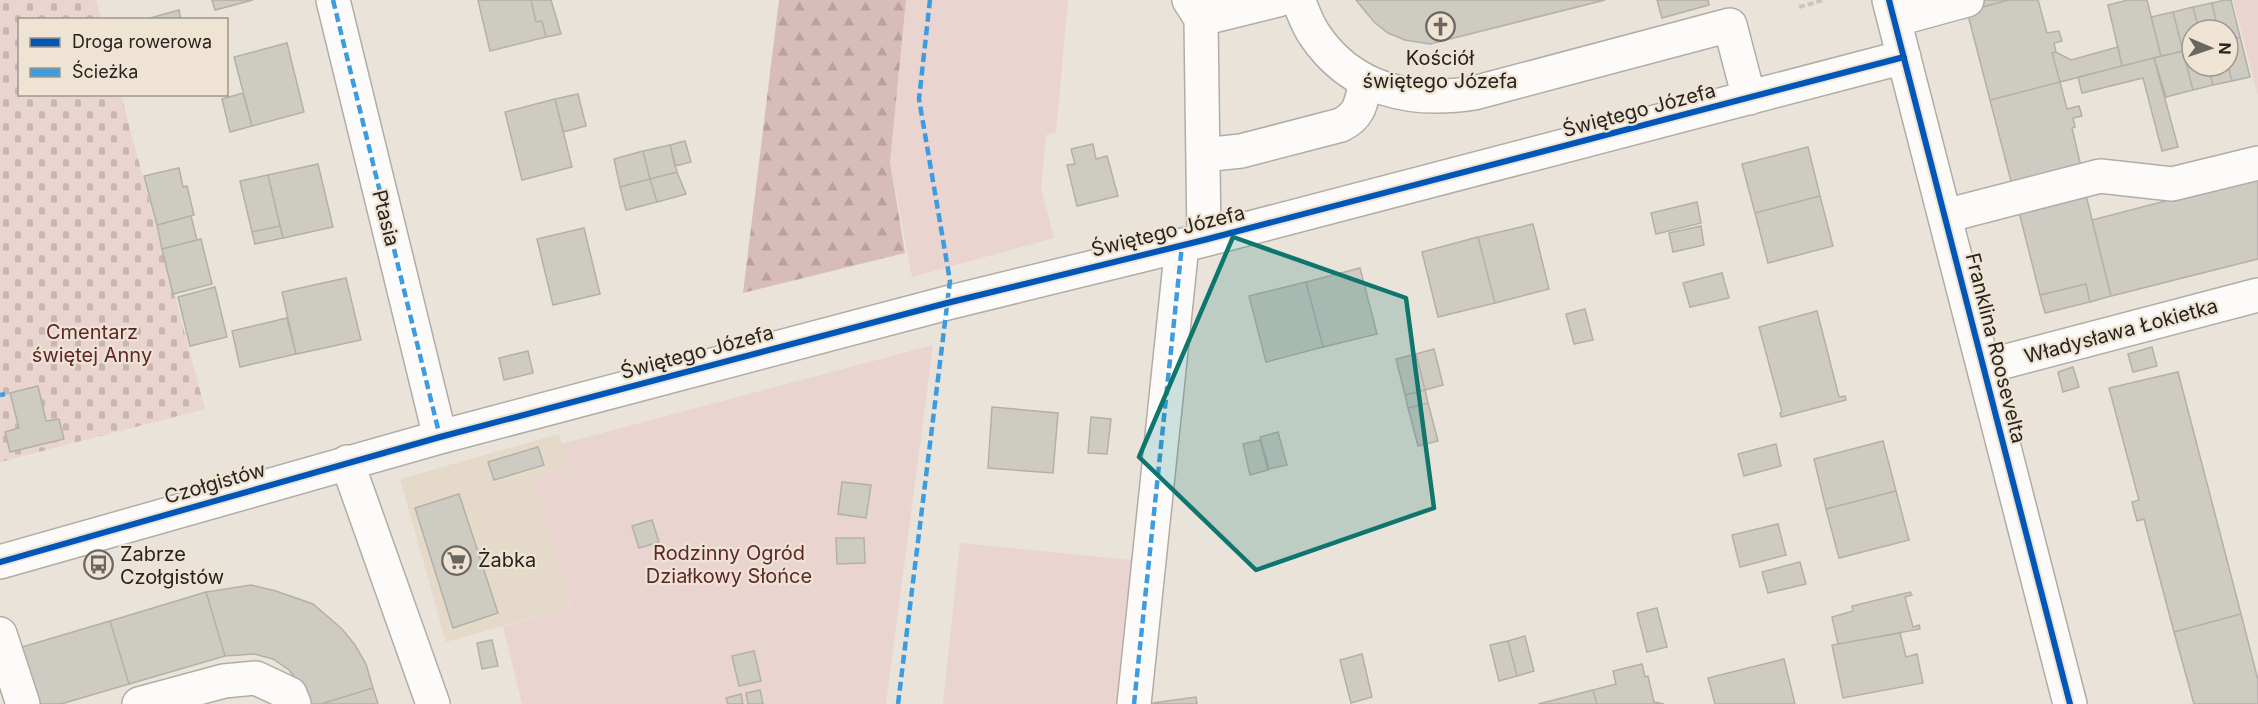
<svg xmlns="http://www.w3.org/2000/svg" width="2258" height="704" font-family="Inter,sans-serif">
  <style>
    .built { fill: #e5dac9 }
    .green { fill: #e9d4d0 }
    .forest { fill: url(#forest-firs) }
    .cemetery { fill: url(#cemetery-stones) }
    .building { fill: #cecbc3; stroke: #b3b0aa; stroke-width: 1.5 }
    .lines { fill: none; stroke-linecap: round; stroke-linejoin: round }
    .minor-casing { stroke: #b1ada6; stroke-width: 36 }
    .path { stroke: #c8c6c3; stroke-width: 4; stroke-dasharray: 6 3; stroke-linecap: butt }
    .minor { stroke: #fcfbf9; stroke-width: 33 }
    .quiet { stroke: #3d9cdf; stroke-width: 4.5; stroke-dasharray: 9 4.5; stroke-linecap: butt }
    .cycleway-casing { stroke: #efe4d4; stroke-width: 10 }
    .cycleway { stroke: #0057b8; stroke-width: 6 }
    .marked { fill: #0f766e; fill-opacity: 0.2; stroke: #0f766e; stroke-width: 4.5; stroke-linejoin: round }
    .labels { text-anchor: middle; stroke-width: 4.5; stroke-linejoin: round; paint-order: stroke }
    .poi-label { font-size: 20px; fill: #27231d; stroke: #efe4d4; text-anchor: start }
    .street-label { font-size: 20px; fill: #27231d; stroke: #efe4d4 }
    .park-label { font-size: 20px; fill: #60262b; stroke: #efe4d4 }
  </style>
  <defs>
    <pattern id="forest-firs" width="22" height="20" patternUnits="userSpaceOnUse" patternTransform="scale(1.5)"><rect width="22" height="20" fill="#d8bcb9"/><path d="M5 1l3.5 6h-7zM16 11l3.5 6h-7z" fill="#b9a19f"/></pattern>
    <pattern id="cemetery-stones" width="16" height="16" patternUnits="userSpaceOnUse" patternTransform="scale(1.5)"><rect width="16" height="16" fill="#e9d4d0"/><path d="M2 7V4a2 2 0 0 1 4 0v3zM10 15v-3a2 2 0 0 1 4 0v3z" fill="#c8b6b2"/></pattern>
  </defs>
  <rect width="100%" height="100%" fill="#e9e3da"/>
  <path class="built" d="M559,434l9,34 -34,10 37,129 -125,35 -46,-163z"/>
  <path class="green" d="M906,0h162l-12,133 -10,2 -5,53 13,50 -142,39 -22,-115z
    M2233,0h25v96z
    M933,345l-47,359h-364l-19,-77 68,-20 -37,-129 34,-10 -7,-24z
    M960,543l171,17 -10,144h-178z"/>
  <path class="forest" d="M779,0h127l-16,162 15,91 -162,40z"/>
  <path class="cemetery" d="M0,0h96l5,19 -81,1v74l101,1 84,314 -205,53z"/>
  <path class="building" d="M212,0h41l-38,10z
    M478,0h53l5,22 6,-1 4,16 -56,14z
    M531,0h20l10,34 -15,3 -4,-16 -6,1z
    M1356,0h249l-175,44 -25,-4 -17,-7 -14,-11z
    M1657,0h51l1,5 -47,13z
    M1965,0h44l-42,11z
    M2009,0h29l9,33 12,-2 3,10 -8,2 2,9 -4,1 8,29 -70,18 -23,-89z
    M2128,0h19l14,56 -39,10 -14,-61z
    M2225,0h6l9,37 -12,3v-10h-10l-6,-27z
    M2212,3l6,27h-19l-6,-23z
    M2193,7l6,23h-7v19l-9,2 -10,-39z
    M179,10l2,10h-38z
    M2173,12l10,39 -22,5 -10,-39z
    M2240,37l10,40 -18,4 -4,-15v-26z
    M287,43l17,69 -52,14 -18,-69z
    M2118,47l4,19 -62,16 -8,-29 4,-1 15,8z
    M2192,49v17h16l5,19 -20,5 -10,-39z
    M2183,51l10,39 -27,7 -12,-39z
    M2154,58l24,89 -16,4 -19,-73 -61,15 -4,-16z
    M2208,66h20l4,15 -19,4z
    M2060,82l7,27 12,-3 3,10 -9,2 2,9 -3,1 10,43 -69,18 -23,-89z
    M243,93l9,33 -22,6 -8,-33z
    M578,94l8,32 -23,6 -8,-33z
    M555,99l17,68 -50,13 -17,-68z
    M685,141l6,21 -16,4 -5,-21z
    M1093,144l3,15 11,-3 11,40 -41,10 -10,-41 8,-1 -4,-15z
    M670,145l7,27 -27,7 -7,-28z
    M1808,147l12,49 -65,17 -13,-49z
    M643,151l7,28 -30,8 -6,-28z
    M318,164l15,63 -50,11 -15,-63z
    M179,168l4,19 4,-1 7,29 -37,10 -13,-49z
    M677,172l9,22 -29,8 -7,-23z
    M268,175l12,51 -28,6 -12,-51z
    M2258,177v82l-147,37 -19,-76z
    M650,179l7,23 -31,8 -6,-23z
    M2085,191l26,105 -21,6 -4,-18 -46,11 -22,-87z
    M1820,196l13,50 -65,17 -13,-50z
    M1697,202l4,21 -45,11 -5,-21z
    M191,216l6,24 -35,9 -5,-24z
    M1533,224l16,65 -54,14 -17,-66z
    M280,226l3,12 -28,6 -3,-12z
    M1701,226l3,19 -31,7 -4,-19z
    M584,228l16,66 -47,11 -16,-66z
    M1478,237l17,66 -57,14 -16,-65z
    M201,239l11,45 -39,10 -11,-45z
    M1360,268l17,66 -54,13 -17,-65z
    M1722,273l7,25 -39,9 -7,-24z
    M346,278l15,62 -65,14 -14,-62z
    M1306,282l17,65 -57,15 -17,-66z
    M2086,284l4,18 -45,11 -5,-18z
    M215,287l12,50 -37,9 -12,-49z
    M1585,309l8,31 -19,4 -8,-30z
    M1817,311l22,86 6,-1 1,4 -65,17 -1,-4 2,-1 -23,-85z
    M287,318l9,36 -56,13 -8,-36z
    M2152,347l5,19 -24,6 -5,-18z
    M1434,349l9,36 -18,5 -9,-36z
    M528,351l5,22 -29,7 -5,-22z
    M1416,354l9,36 -20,5 -9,-36z
    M2073,367l6,20 -16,5 -5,-20z
    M2178,372l63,242 -67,18 -30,-113 -7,2 -3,-11 -2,-8 7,-2 -30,-112z
    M38,386l8,35 13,-2 5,20 -54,13 -5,-20 14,-4 -9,-35z
    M1425,390l3,13 -20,5 -3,-13z
    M1428,403l10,38 -20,5 -10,-38z
    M992,407l66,6 -5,60 -65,-5z
    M1091,417l20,2 -4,35 -19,-1z
    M1278,432l9,33 -18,4 -9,-32z
    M1260,440l8,30 -18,5 -7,-31z
    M1883,441l13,50 -70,18 -12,-50z
    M1776,444l5,22 -37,10 -6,-22z
    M538,447l6,18 -50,15 -6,-18z
    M842,482l29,3 -5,33 -28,-4z
    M1896,491l13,49 -70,18 -13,-49z
    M459,494l39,119 -45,15 -38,-120z
    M652,520l7,22 -20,6 -7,-22z
    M1778,524l8,31 -46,12 -8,-32z
    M836,538h28l1,25 -28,1z
    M1800,562l6,22 -38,9 -6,-21z
    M251,585l25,6 37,13 29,25 13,16 11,19 7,24 -52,16h-12l-8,-19 -12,-15 -16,-11 -19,-5 -29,2 -19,-64z
    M206,592l19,64 -96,28 -19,-63z
    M1910,592l2,3 -7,2 8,30 6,-2 1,4 -82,15 -6,-27 21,-6 -1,-5z
    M1657,608l10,39 -20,5 -10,-39z
    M2241,614l17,66v24h-64l-20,-72z
    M110,621l19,63 -68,20h-33l-16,-54z
    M1900,633l6,24 11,-3 6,29 -80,15 -11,-53z
    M1525,636l9,35 -17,5 -9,-35z
    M492,640l6,26 -16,3 -5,-26z
    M1508,641l9,35 -18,5 -9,-36z
    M754,651l7,30 -22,5 -7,-30z
    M1362,654l10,43 -21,6 -11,-43z
    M1784,659l11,45h-80l-7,-26z
    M1642,664l3,13 3,-1 6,26 10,2h-67l-4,-14 23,-6 -3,-13z
    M373,688l5,16h-57z
    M760,690l3,14h-15l-2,-11z
    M1593,690l4,14h-59l20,-5z
    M741,694l2,10h-15l-2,-6z
    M1196,697l1,7h-44v-1z"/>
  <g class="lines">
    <defs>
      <path id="minor" d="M333,0l107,437
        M1189,0l12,19 3,221
        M1298,0c5,11 9,24 16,34 37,56 97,69 160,59l256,-68 19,73
        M1889,0l181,704
        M1201,19l77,-19
        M1894,20l73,-20
        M1203,155l38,-4 100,-26c20,-10 20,-23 25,-44
        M1945,216l155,-40 72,8 86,-21
        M1984,367l274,-72
        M347,462l86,242
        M0,562l440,-125 507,-134 257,-63 700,-183
        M0,634l23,70
        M139,704l85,-23 32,-3 34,16 4,10
        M1134,704l48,-459"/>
    </defs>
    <use href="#minor" class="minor-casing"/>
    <path class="path" d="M1799,7l25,-7"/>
    <use href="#minor" class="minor"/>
    <path class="quiet" d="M333,0l107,437
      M0,395l5,-1
      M898,704l52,-423 -31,-182 11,-99
      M1134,704l48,-459"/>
    <defs>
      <path id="cycleway" d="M1889,0l181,704
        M0,562l440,-125 507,-134 257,-63 700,-183"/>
    </defs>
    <use href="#cycleway" class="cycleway-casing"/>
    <use href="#cycleway" class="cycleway"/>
  </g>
  <path class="marked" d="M1233,237l173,61 28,210 -178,62 -117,-113z"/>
  <defs>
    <symbol id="church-ring" viewBox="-11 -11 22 22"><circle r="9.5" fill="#efe4d4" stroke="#6b665f" stroke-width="1.5"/><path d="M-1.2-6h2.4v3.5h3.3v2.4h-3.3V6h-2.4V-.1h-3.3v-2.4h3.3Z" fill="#6b665f"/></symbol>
    <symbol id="supermarket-ring" viewBox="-11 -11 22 22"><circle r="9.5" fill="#efe4d4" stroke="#6b665f" stroke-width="1.5"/><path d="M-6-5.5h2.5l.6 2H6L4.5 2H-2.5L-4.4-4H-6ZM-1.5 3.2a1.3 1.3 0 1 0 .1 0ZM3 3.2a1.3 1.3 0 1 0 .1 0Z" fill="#6b665f"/></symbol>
    <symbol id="bus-ring" viewBox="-11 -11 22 22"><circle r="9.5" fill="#efe4d4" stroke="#6b665f" stroke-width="1.5"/><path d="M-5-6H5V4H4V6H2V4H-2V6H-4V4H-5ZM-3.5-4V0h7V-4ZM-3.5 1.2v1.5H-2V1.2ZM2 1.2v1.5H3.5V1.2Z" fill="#6b665f"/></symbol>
  </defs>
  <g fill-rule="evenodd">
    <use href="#church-ring" x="1424" y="10" width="33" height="33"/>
    <use href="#supermarket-ring" x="440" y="544" width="33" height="33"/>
    <use href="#bus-ring" x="82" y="548" width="33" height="33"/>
  </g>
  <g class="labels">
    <g class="poi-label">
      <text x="1440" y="65" text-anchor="middle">Kościół<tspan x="1440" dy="23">świętego Józefa</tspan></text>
      <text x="120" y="561">Zabrze<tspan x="120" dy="23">Czołgistów</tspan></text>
      <text x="478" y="567">Żabka</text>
    </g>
    <g class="street-label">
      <text transform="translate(1639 110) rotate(-15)" y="7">Świętego Józefa</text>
      <text transform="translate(386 218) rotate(76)" y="7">Ptasia</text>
      <text transform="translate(1168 231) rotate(-14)" y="7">Świętego Józefa</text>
      <text transform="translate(2121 331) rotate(-15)" y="7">Władysława Łokietka</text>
      <text transform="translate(1996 348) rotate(76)" y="7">Franklina Roosevelta</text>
      <text transform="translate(697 352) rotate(-15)" y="7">Świętego Józefa</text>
      <text transform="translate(215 483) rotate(-16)" y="7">Czołgistów</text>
    </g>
    <g class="park-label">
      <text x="92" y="339">Cmentarz<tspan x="92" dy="23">świętej Anny</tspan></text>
      <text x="729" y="560">Rodzinny Ogród<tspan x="729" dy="23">Działkowy Słońce</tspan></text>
    </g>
  </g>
  <rect x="18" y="18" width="210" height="78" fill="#efe4d4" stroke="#9f978b" stroke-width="1.5"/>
  <rect x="30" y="38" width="30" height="9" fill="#0057b8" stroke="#9f978b" stroke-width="1.5"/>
  <text x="72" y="48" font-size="18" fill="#27231d">Droga rowerowa</text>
  <rect x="30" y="68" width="30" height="9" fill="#3d9cdf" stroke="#9f978b" stroke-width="1.5"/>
  <text x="72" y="78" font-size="18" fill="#27231d">Ścieżka</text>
  <g transform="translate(2210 48) rotate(92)"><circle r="28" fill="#efe4d4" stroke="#9f978b" stroke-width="1.5"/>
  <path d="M0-4.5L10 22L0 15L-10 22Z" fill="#6b665f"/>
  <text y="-9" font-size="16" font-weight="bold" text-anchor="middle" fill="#27231d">N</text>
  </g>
</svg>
